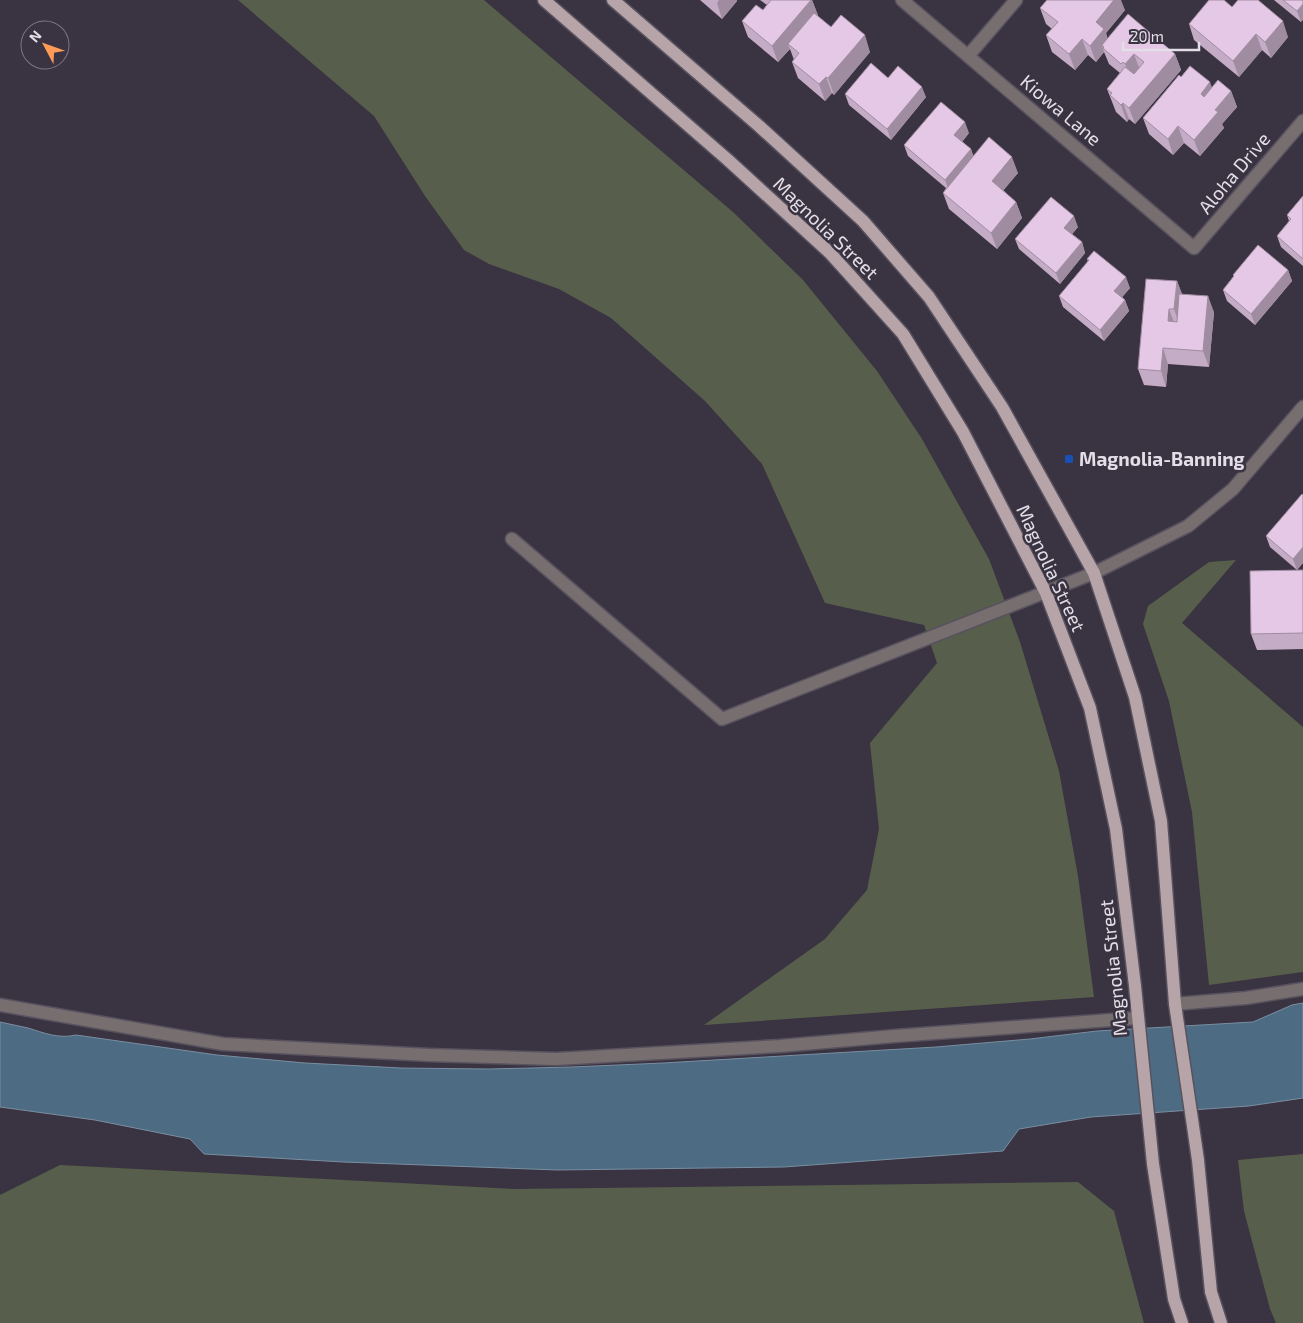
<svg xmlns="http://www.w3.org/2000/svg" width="1303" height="1323" font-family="'Exo 2',sans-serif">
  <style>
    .green { fill: #575f4c }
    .water { fill: #4d6c83; stroke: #7a8ea1 }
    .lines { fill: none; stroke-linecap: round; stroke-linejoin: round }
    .minor-casing { stroke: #58525f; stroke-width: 15 }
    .major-casing { stroke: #58525f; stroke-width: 15 }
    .minor { stroke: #776e70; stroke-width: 12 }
    .major { stroke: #b6a4a8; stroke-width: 12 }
    .wall { fill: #c4acc6 }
    .shaded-wall { fill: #a08ca1 }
    .building { fill: #e4c8e6; stroke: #a08ca1 }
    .transit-dot { fill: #1a4fb4; stroke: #3a3341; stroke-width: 2 }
    .labels { text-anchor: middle; stroke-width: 5; stroke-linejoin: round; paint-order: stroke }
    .street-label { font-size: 19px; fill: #e3dee7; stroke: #3a3341 }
    .poi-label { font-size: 19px; font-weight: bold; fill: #e3dee7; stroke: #3a3341; text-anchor: start }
  </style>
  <rect width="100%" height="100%" fill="#3a3341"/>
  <path class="green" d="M238,0h246l249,212 70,68 74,91 45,68 67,120 31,83 39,129 19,105 16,121 -390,28 121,-86 42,-49 12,-61 -9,-86 67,-80 -13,-38 -99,-22 -63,-139 -57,-63 -94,-83 -52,-29 -70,-25 -25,-14 -39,-54 -51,-80z
    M1236,560l-54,63 121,104v245l-94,13 -17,-173 -23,-111 -26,-77 5,-18 61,-44z
    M1303,1154v169h-27l-6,-14 -26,-98 -6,-51z
    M60,1165l454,24 564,-7 36,29 30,112h-1144v-128z"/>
  <path class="water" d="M1303,1003v95l-54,8 -158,11 -72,12 -16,22 -219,16 -227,3 -214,-8 -139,-8 -14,-15 -95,-19 -95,-13v-85c9,2 19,4 28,6 16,5 31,11 48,7l141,20 88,8 96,5 87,1 84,-2 91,-4 273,-16 94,-8 67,-8 156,-9 39,-17z"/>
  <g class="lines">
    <defs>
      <path id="minor" d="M902,0l292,248 109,-127
        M968,56l48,-56
        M512,539l210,180 372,-146 94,-47 45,-37 70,-82
        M1175,1004l71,-6 57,-9
        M0,1005l223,39 206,11 127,4 224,-13 115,-10 243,-18"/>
      <path id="major" d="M544,0l184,160 102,93 73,81 60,98 83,161 44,115 26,121 19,157 18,178 21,135 8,24
        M613,0l146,126 104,95 66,76 73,110 92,166 41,124 26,124 14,183 23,156 13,132 10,31"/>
    </defs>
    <use href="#minor" class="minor-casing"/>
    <use href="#major" class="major-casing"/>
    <use href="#minor" class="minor"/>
    <use href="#major" class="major"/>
  </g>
  <path class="wall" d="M700,0h37v1l-15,18z
    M760,0h52l6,16 13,11 39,25 -36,43 -2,-2 -7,8 -27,-23 -6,-16 2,-2 -4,-11 -12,13 -30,-25 -6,-16 21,-11 4,-5z
    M1274,0h29l-2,22z
    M1232,7l56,30 -17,21 -9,-8 -23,27 -45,-37 -5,-16z
    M1040,8l85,2 -19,23 1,5 68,16 6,16 -46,54 -6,-5 -2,3 -11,-10 -9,-23 13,-16 -11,-9 -5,-12 -8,10 -8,-7 -13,15 -23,-18 -6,-17 6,-6 -6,-5z
    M1181,77l31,10 19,4 6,16 -15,17 2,4 -24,28 -16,-13 -11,12 -24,-21 -6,-16z
    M888,78l38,19 -35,43 -42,-35 -4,-11z
    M969,133l-7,9 9,7 2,7 45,17 -15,17 13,12 6,16 -25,31 -48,-40 -6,-16 3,-5 -38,-32 -4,-11z
    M1303,196v70l-22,-19 -4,-11 12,-15 -2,-6z
    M1078,227l-6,7 10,8 3,11 -25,31 -41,-35 -4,-10z
    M1087,259l43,29 -8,9 3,3 4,11 -25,30 -41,-34 -4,-11 29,-34z
    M1288,270l4,11 -37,44 -28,-24 -4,-11 10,-13v-2z
    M1177,281l5,13 32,18 -5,55 -41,-3 -2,23 -22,-2 -6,-16z
    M1303,495v68l-6,7 -27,-23 -4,-11z
    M1303,570v79l-46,1 -6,-16z"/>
  <path class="shaded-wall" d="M719,0h18v1l-15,18 -5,-16z
    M811,0h1l6,15 -27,32 -3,-3 2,5 -12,13 -6,-16z
    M1114,0h7l4,10 -19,23 4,12 -6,2 -2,-2 2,7 -8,10 -6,-16 6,-24z
    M1303,4v16l-2,2 -4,-11z
    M1283,21l5,16 -17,21 -6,-16z
    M1256,34l6,16 -23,27 -6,-16z
    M865,35l5,17 -36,43 -6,-17z
    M1082,39l6,16 -13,15 -6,-16z
    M1134,54l6,16 -9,11 -6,-17z
    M1175,54l6,16 -46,54 -6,-16z
    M826,77l6,16 -7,8 -6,-17z
    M1210,82l6,17 -9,11 -6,-16z
    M922,87l4,10 -35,43 -4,-11z
    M1231,91l6,16 -15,17 2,4 -24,28 -6,-16 21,-30z
    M1123,103l6,16 -2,3 -6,-17z
    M965,122l4,11 -11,13 -4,-11z
    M1178,126l6,17 -11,12 -5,-16z
    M971,149l4,11 -26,31 -4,-11z
    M1012,157l6,16 -20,24 -6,-16z
    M1016,202l6,16 -25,31 -6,-16z
    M1074,216l4,11 -10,12 -4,-11z
    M1082,242l3,11 -25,31 -4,-11z
    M1288,270l4,11 -37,44 -4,-11z
    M1126,277l4,11 -12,14 -4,-11z
    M1177,281l6,16 -3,29 -6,-17z
    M1208,296l6,16 -5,55 -6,-16z
    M1125,300l4,11 -25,30 -4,-11z
    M1169,309l6,16 -7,-4z
    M1163,348l5,16 -2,23 -5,-16z
    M1303,547v16l-6,7 -4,-11z"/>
  <path class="building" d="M771,0h40l-39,46 -30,-25 14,-16 7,5z
    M1047,0h67l-18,22 8,7 -14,17 -8,-7 -13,15 -23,-19 12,-13 -18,-14z
    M1209,0h15l8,7 6,-7h20l25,21 -18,21 -9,-8 -23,27 -44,-37z
    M1283,0h20v4l-6,7z
    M814,13l17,14 10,-12 24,20 -37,43 -2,-1 -7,7 -27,-22 7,-9 -11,-9z
    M1128,14l47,40 -46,54 -6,-5 -2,2 -11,-10 2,-2 -5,-4 18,-22 9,7 10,-12 -10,-8 -9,10 -2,-2 -2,2 -18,-16 1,-1 -2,-2z
    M871,63l17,15 10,-12 24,21 -35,42 -42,-35z
    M1190,66l20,16 -9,12 3,3 14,-17 13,11 -16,19 3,2 -24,28 -16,-14 -10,13 -25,-21 36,-43 2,2z
    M941,102l24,20 -11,13 17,14 -26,31 -41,-35z
    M989,137l23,20 -20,24 24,21 -25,31 -48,-40z
    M1303,196v63l-26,-23 14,-17 -4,-4z
    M1051,197l23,19 -10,12 18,14 -26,31 -41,-34z
    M1258,245l30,25 -37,44 -28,-24 11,-14 -1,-1z
    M1094,251l32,26 -12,14 11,9 -25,30 -41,-34 30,-36 -2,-1z
    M1146,279l31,2 -3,28h-5l-1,12 9,1 2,-28 29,2 -5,55 -40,-3 -2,23 -23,-2z
    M1302,494l1,1v52l-10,12 -27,-23z
    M1303,570v63l-52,1 -1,-63z"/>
  <rect class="transit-dot" x="1064" y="454" width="10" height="10" rx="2.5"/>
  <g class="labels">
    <g class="street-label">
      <text transform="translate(1061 110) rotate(40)" y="7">Kiowa Lane</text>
      <text transform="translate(1234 173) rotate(-50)" y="7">Aloha Drive</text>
      <text transform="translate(826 228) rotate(44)" y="7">Magnolia Street</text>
      <text transform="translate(1051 568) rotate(65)" y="7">Magnolia Street</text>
      <text transform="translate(1113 968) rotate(-96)" y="7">Magnolia Street</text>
    </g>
    <g class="poi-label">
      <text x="1079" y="466">Magnolia-Banning</text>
    </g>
  </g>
  <g transform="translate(45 45) rotate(311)"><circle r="24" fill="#3a3341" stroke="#7e7783"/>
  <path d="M0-4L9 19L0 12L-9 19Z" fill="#fe9b59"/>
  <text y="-8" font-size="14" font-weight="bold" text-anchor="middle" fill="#e3dee7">N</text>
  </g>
  <path d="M1123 42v8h76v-8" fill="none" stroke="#e3dee7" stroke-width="2.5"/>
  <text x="1130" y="42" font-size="15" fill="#e3dee7" stroke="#3a3341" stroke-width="4" paint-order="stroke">20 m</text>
</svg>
